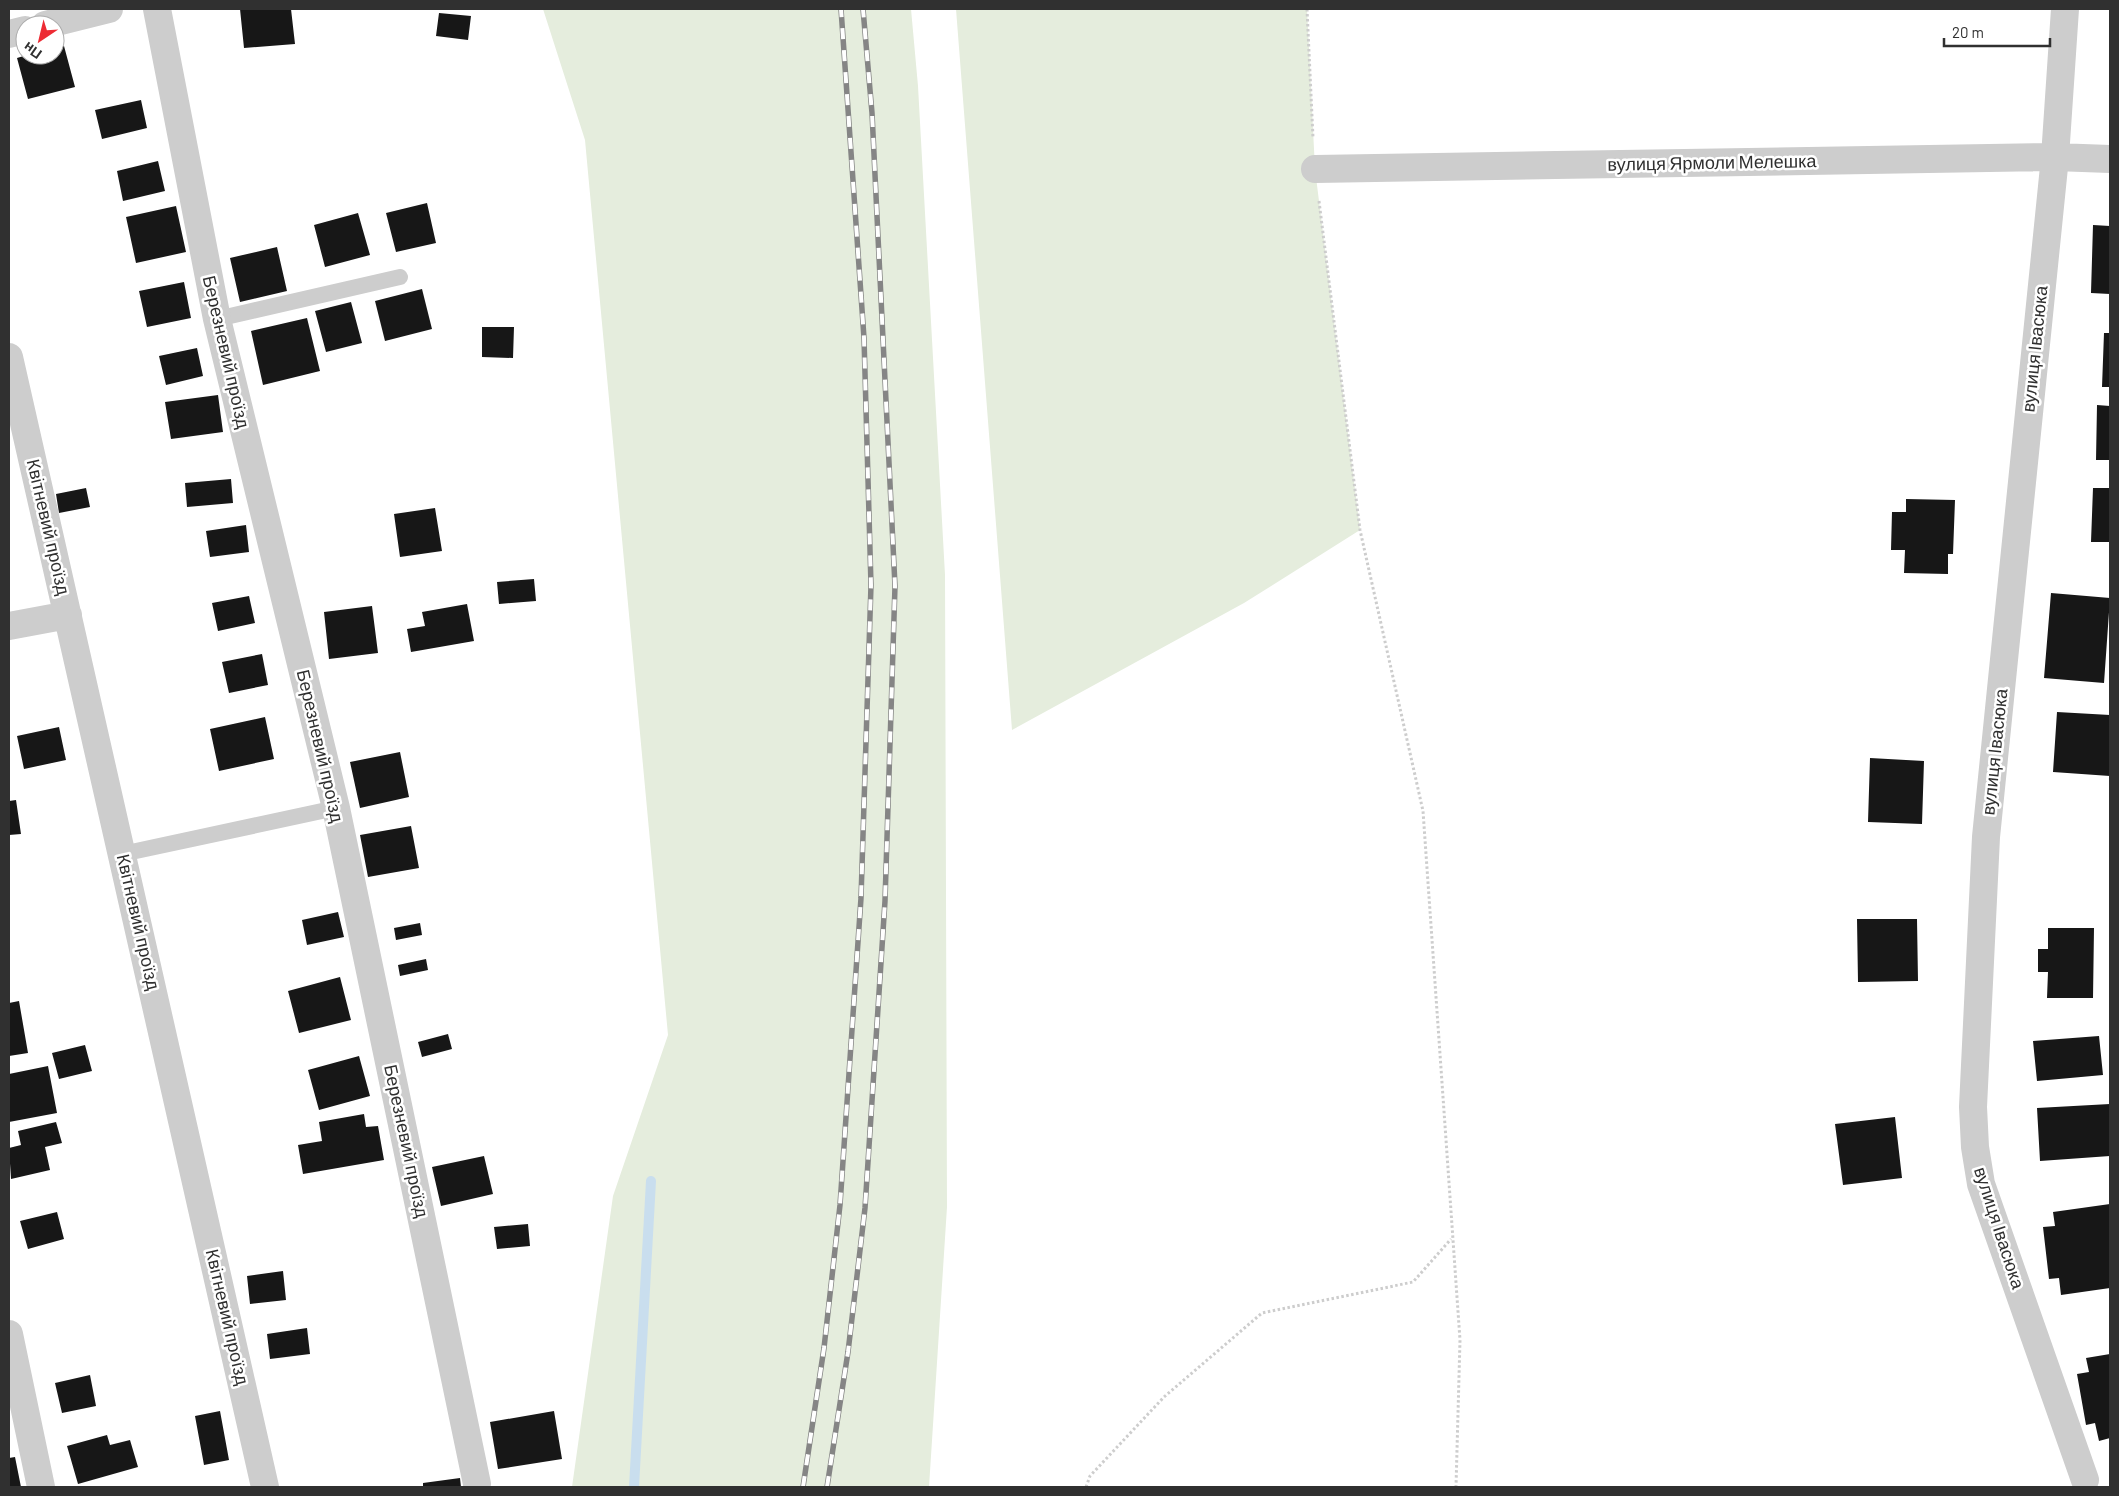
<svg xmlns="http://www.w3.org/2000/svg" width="2119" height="1496" font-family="Barlow,sans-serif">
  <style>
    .green { fill: #e5eddd }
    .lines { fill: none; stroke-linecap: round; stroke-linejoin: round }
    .stream { stroke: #c9deee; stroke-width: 10 }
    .building { fill: #171717 }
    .path { stroke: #cdcdcd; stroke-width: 3; stroke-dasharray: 2.5 2.5; stroke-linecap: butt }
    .service { stroke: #cdcdcd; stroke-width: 16 }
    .minor { stroke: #cdcdcd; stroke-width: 28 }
    .rail-casing { stroke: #858585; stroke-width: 5.5 }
    .rail { stroke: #fff; stroke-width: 4; stroke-dasharray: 11; stroke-linecap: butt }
    .labels { text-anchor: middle; stroke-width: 5; stroke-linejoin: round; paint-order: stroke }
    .street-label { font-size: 18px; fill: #303030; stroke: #fff }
  </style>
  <rect width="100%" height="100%" fill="#fff"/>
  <path class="green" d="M543,9h368l7,77 27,489 2,632 -18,280h-357l41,-291 55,-161 -83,-895z
    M956,9h351l8,160 45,361 -116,73 -232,127z"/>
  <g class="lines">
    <path class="stream" d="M634,1487l17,-306"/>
  </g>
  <path class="building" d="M240,9h51l4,35 -51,4z
    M439,13l32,3 -3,24 -32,-4z
    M64,46l11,41 -47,12 -11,-41 10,-3h28v-7z
    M141,100l6,28 -45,11 -7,-29z
    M158,161l7,30 -42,10 -6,-30z
    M427,203l9,40 -40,9 -10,-39z
    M176,206l10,46 -50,11 -10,-46z
    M358,213l12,42 -45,12 -11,-42z
    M2093,225l17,1v68l-19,-1z
    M277,247l10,44 -47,11 -10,-44z
    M184,282l7,36 -44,9 -8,-36z
    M422,289l10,40 -47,12 -10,-40z
    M351,302l11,41 -36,9 -11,-41z
    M307,318l13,53 -57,14 -12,-54z
    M482,327h32l-1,31 -31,-1z
    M2104,333h6v54h-8z
    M197,348l6,28 -37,9 -7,-29z
    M218,395l5,37 -52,7 -6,-37z
    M2097,405l13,1v54h-14z
    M231,479l2,24 -46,4 -2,-24z
    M86,488l4,19 -31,6 -3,-19z
    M2093,488h17v54h-19z
    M1906,499l49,1 -2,54h-5v20l-44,-1 1,-23h-14l1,-38h14z
    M435,508l7,43 -42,6 -6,-43z
    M246,525l3,27 -39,5 -4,-26z
    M534,579l2,22 -37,3 -2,-22z
    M2051,593l59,5 -6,85 -60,-5z
    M249,596l6,27 -37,8 -6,-28z
    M467,604l7,37 -63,11 -4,-23 18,-3 -3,-14z
    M372,606l6,47 -49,6 -5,-47z
    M262,654l6,31 -39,8 -7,-31z
    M2057,712l53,3v61l-57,-4z
    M265,717l9,42 -55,12 -9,-42z
    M59,727l7,33 -42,9 -7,-33z
    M400,752l9,45 -49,11 -10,-46z
    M1870,758l54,3 -2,63 -54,-2z
    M16,800l5,34 -12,1v-34z
    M411,826l8,42 -51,9 -8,-42z
    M338,912l6,25 -37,8 -5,-25z
    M1857,919h60l1,62 -60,1z
    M420,923l2,12 -26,5 -2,-12z
    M2048,928h46l-1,70h-46l1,-26h-10v-23h10z
    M426,959l2,11 -28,6 -2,-11z
    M340,977l11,43 -52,13 -11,-42z
    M19,1001l9,52 -19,3v-53z
    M448,1034l4,15 -30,8 -4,-15z
    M2099,1036l4,39 -66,6 -4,-40z
    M85,1045l7,26 -33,8 -7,-26z
    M359,1056l11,40 -51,14 -11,-40z
    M48,1066l9,47 -48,9v-48z
    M2110,1104v52l-70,5 -3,-53z
    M364,1114l2,13 12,-1 6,34 -81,14 -5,-29 24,-4 -3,-19z
    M1895,1117l7,61 -59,7 -8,-61z
    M56,1122l6,21 -17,4 5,23 -39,9 -2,-31 12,-3 -3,-14z
    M484,1156l9,38 -52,12 -9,-39z
    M2110,1204v84l-49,7 -2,-17 -10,1 -6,-52 12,-1 -2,-14z
    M57,1212l7,27 -36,10 -8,-28z
    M528,1224l2,22 -33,3 -3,-22z
    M283,1271l3,29 -36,4 -3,-28z
    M307,1328l3,26 -40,5 -3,-25z
    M2110,1354v84l-11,3 -4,-18 -9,2 -9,-51 12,-2 -3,-14z
    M90,1375l6,31 -34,7 -7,-30z
    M220,1411l9,49 -25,5 -9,-49z
    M554,1411l8,48 -64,10 -8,-47z
    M107,1435l3,10 20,-5 8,27 -60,17 -11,-38z
    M15,1457l6,30h-12v-29z
    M460,1478l1,9h-38v-4z"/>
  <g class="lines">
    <path class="path" d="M1307,9l6,129
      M1319,201l41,329 63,281 37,529 -4,147
      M1086,1487l4,-11 74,-79 98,-84 151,-31 38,-43"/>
    <path class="service" d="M217,319l183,-42
      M122,854l214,-46"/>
    <path class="minor" d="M157,9l60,310 119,489 141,676
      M2065,9l-10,148 -69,680 -13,270 2,40 6,37 104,296
      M45,25l64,-16
      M9,34l16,-4
      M1315,169l740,-12 55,2
      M9,357l256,1130
      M9,626l59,-11
      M9,1334l32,153"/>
    <defs>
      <path id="rail" d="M803,1487l21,-139 16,-143 21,-307 10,-313 -7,-247 -23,-329
        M827,1487l21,-135 17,-144 20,-307 10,-315 -23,-473 -9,-104"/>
    </defs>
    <use href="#rail" class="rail-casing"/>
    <use href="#rail" class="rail"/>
  </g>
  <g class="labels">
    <g class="street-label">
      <text transform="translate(1712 163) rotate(-1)" y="6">вулиця Ярмоли Мелешка</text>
      <text transform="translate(2035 349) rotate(-84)" y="6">вулиця Івасюка</text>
      <text transform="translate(226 352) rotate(77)" y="6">Березневий проїзд</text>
      <text transform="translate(48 527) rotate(77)" y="6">Квітневий проїзд</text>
      <text transform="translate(320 746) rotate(77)" y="6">Березневий проїзд</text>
      <text transform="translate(1995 752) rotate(-84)" y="6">вулиця Івасюка</text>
      <text transform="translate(138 922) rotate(77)" y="6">Квітневий проїзд</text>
      <text transform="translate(406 1141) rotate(78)" y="6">Березневий проїзд</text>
      <text transform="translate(1999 1228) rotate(72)" y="6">вулиця Івасюка</text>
      <text transform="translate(227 1317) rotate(77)" y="6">Квітневий проїзд</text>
    </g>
  </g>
  <rect width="2119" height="1496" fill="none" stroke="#303030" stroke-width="20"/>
  <g transform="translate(40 40) rotate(215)"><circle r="24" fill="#ffffff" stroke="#acacac"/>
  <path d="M0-4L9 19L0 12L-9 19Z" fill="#ed2b34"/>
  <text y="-8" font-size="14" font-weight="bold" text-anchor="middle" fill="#303030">Пн</text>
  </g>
  <path d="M1944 38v8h106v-8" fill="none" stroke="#303030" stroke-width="2.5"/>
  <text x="1952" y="38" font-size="15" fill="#303030" stroke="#ffffff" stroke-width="4" paint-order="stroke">20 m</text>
</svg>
